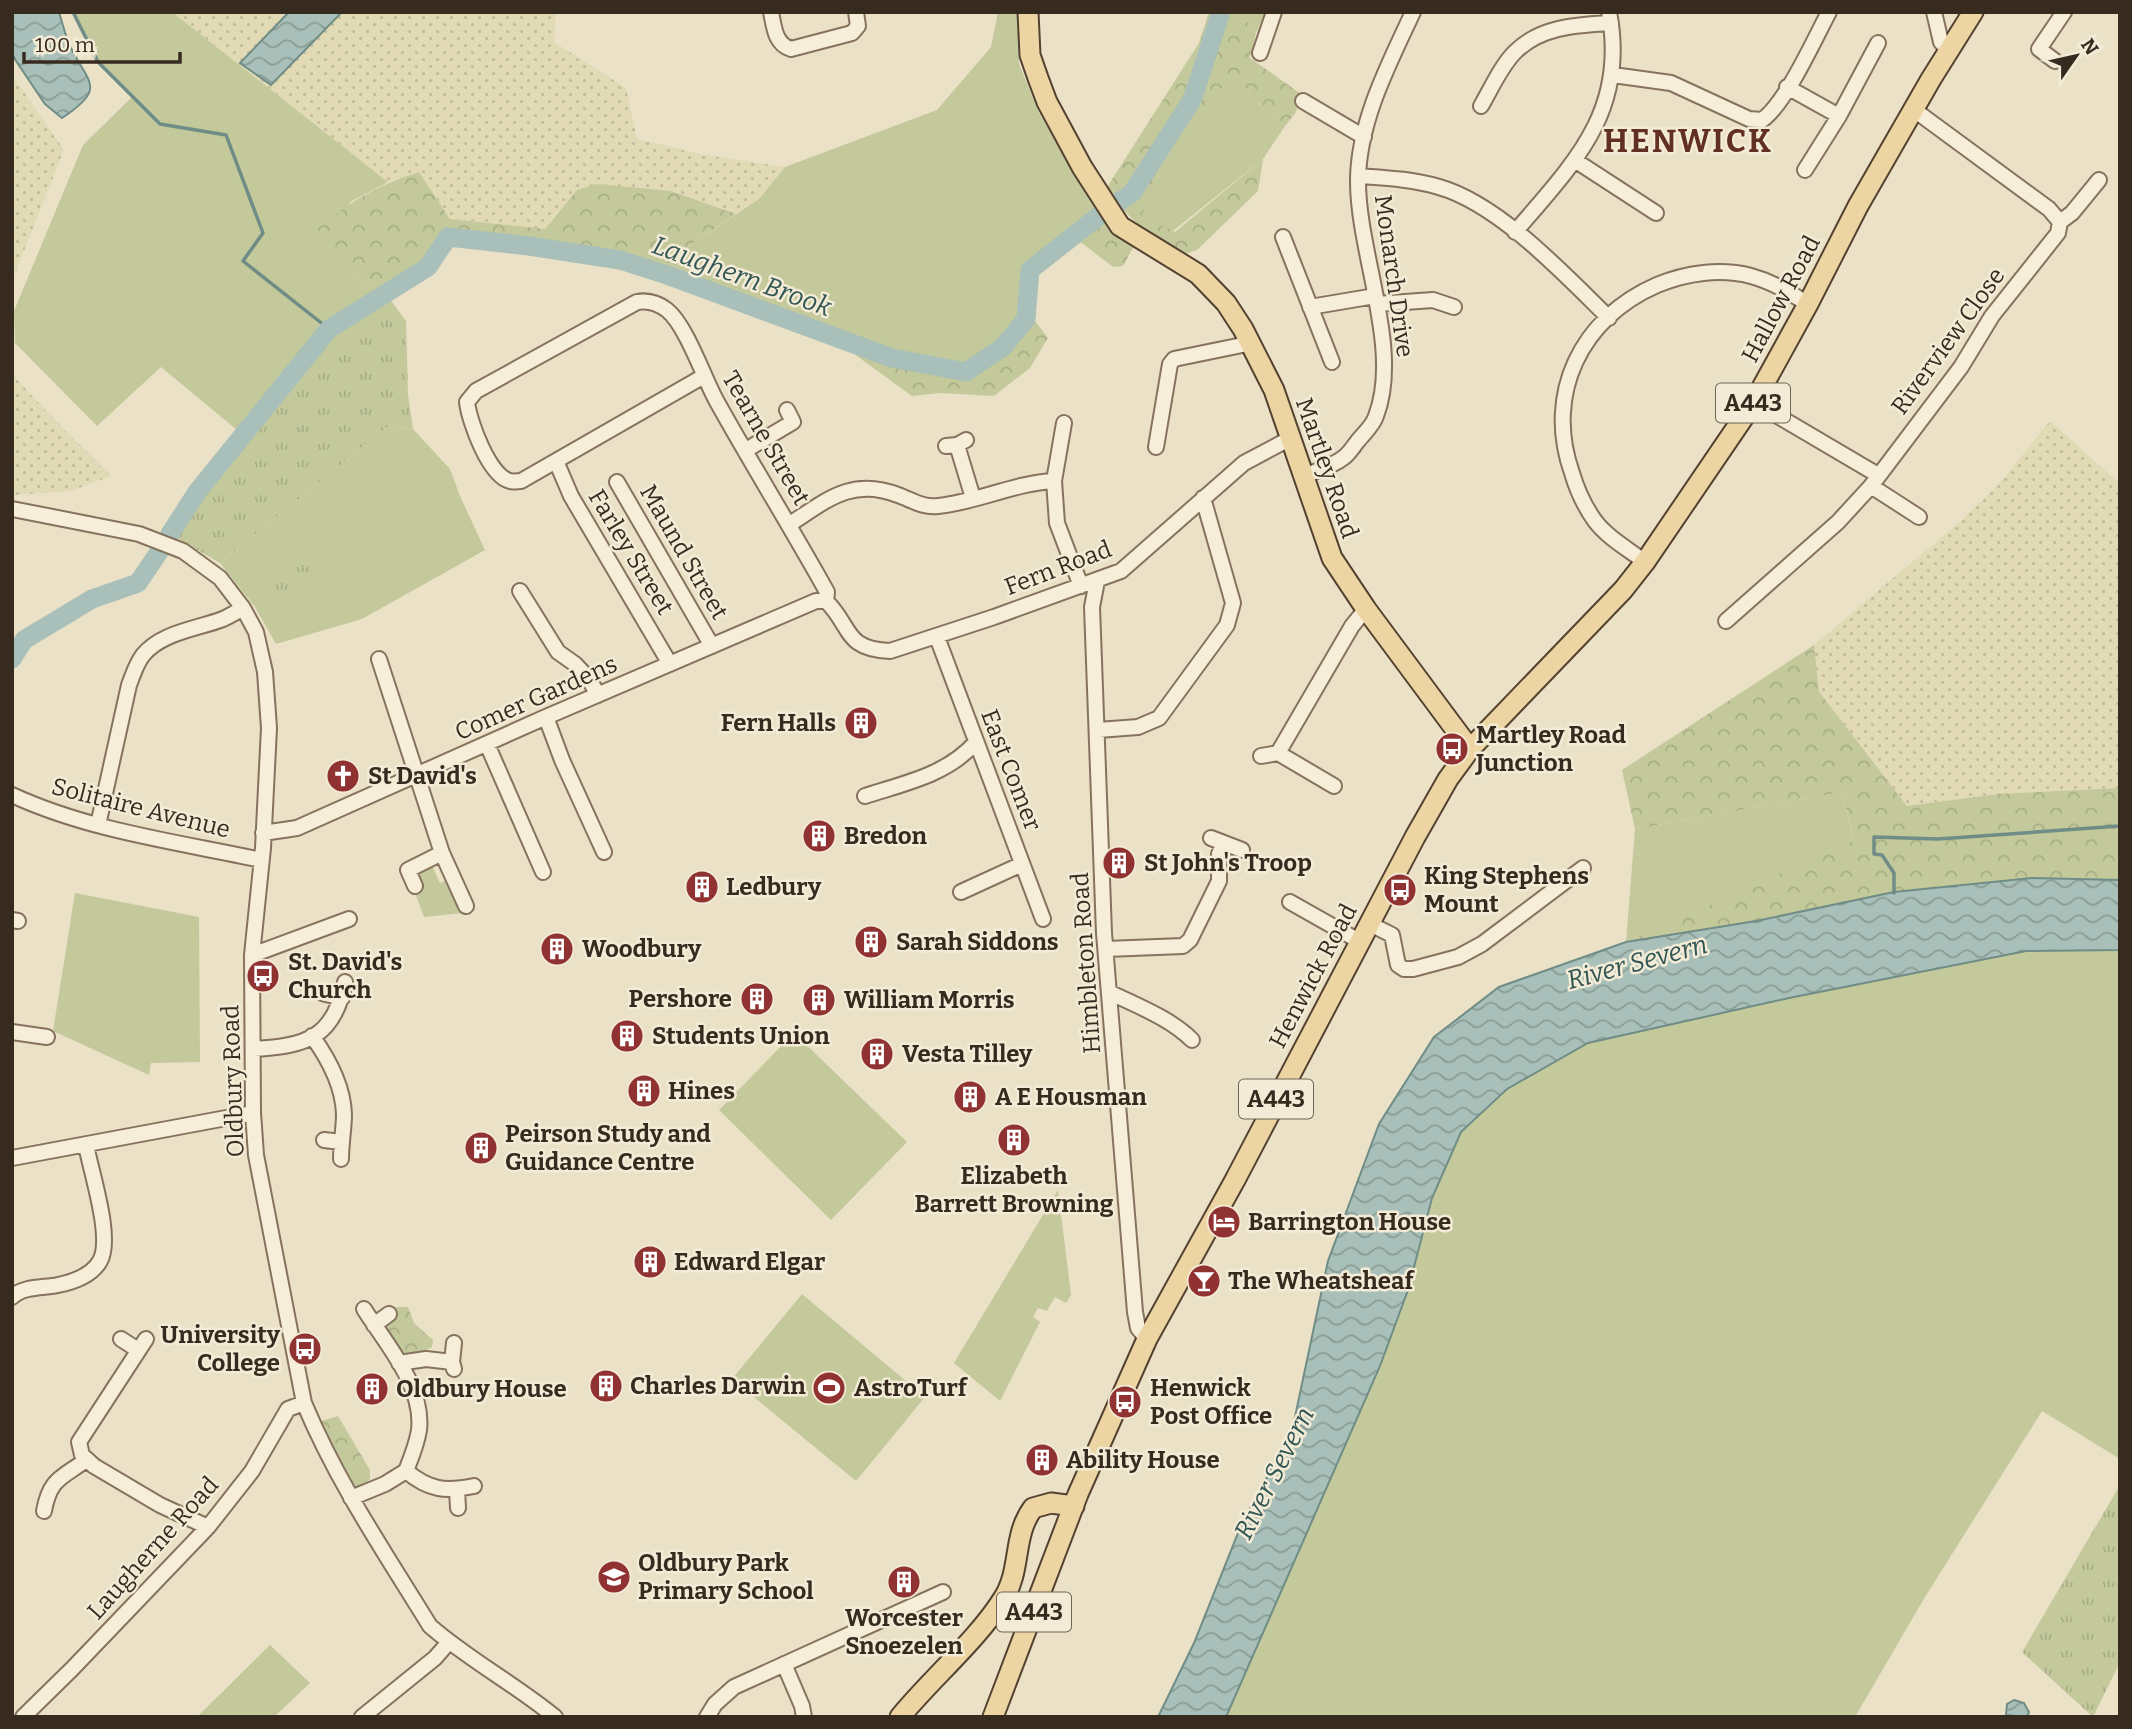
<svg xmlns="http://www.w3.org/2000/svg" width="2132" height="1729" font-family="Bitter,serif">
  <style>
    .farmland { fill: url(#farmland-dots) }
    .green { fill: #c3c99b }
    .forest { fill: url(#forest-crowns) }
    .park { fill: url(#park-tufts) }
    .water { fill: url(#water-waves); stroke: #6f8d86; stroke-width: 2 }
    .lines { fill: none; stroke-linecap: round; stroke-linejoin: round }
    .stream { stroke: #6f8d86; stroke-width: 3.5 }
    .river { stroke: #a8c0b9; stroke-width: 19 }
    .minor-casing { stroke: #86735e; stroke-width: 18 }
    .major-casing { stroke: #544231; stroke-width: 23 }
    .minor { stroke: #f7eeda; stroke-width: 14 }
    .major { stroke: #ecd5a2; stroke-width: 19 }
    .labels { text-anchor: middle; stroke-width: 5; stroke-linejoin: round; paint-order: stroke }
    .shield { fill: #f3ebd6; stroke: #6f6557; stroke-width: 2 }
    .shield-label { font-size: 23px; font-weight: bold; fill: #372b20 }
    .street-label { font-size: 24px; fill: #372b20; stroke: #f3ebd6 }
    .poi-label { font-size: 24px; font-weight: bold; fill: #372b20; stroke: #f3ebd6; text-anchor: start }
    .water-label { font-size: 26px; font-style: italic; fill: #315654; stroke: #f3ebd6 }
    .district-label { font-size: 32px; font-weight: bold; letter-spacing: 2px; fill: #613023; stroke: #f3ebd6 }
  </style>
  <defs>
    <pattern id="farmland-dots" width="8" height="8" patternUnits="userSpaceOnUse" patternTransform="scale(1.75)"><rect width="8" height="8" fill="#e1dab5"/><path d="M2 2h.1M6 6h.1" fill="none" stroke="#c2bb9b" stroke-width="1.8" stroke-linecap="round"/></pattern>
    <pattern id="forest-crowns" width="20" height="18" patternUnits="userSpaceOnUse" patternTransform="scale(1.75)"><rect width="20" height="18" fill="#c3c99b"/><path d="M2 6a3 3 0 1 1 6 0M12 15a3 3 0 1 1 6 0" fill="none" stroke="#a8ad85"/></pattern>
    <pattern id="park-tufts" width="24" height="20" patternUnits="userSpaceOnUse" patternTransform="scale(1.75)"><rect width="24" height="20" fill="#c3c99b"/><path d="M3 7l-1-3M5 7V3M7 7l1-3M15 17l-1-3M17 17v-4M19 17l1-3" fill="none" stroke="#a8ad85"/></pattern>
    <pattern id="water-waves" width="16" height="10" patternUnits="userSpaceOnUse" patternTransform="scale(1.75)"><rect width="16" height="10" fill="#a8c0b9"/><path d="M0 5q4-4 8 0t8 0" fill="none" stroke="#8a9c96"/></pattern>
  </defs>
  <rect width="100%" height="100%" fill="#ebe1c7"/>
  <path class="farmland" d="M172,12h384l-2,30 72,46 11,51 64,15 84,13 -26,32 -23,15 -65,-23 -114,21 -12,17 -95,-10 -31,-47 -31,10z
    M12,75l52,75 -52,131z
    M12,374l35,38 64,64 -40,15 -59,4z
    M2050,421l67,60 3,-1v308l-122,6 -91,12 -89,-114 -4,-47 148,-125 36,-35z"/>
  <path class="green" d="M73,12h99l216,170 -38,20 -9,67 45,25 -57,35 -86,106 -82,-68 -64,59 -82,-83 -1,-32 69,-166 49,-48 -34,-35z
    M998,12h20l1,52 20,49 61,102 -70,55 -4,49 -23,28 -37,25 -74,-14 -216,-79 4,-27 79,-53 26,-32 152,-57 54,-63z
    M1240,12h25l-9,21z
    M1234,71l19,27 32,28 -22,33 -90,72 -32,-16 20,-49z
    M387,427l26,2 37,40 10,27 25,54 -123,69 -86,25 -21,-37 -35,-44z
    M1842,792l12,50 -228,100 9,-113z
    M431,863l9,20 10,-4 13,34 -39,4 -9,-24 6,-3 -6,-20z
    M75,893l124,24 1,145 -49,1 -2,12 -96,-44z
    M2120,950v509l-78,-48 -117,186 -70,120h-629l182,-427 24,-92 29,-66 46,-43 81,-46 201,-45 237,-47z
    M794,1033l113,109 -76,78 -112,-110z
    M1058,1190l13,105 -5,8 -11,-6 -8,14 -9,-3 -5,9 7,5 -40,79 -46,-38z
    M802,1294l123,103 -69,84 -124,-102z
    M270,1645l40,38 -36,34h-77z"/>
  <path class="forest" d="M1209,12h31l16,21 -6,25 51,36 -5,18 -11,14 -32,-28 -19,-26 -73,94 -19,49 33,17 88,-73 -5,32 -61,59 -12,4 -29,-13 -52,-49 95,-149z
    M419,172l31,47 95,10 32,-39 20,-6 74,7 65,23 -56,38 -4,27c-72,-28 -151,-34 -227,-42l-21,30 -42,27 -45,-25 -19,-17 -5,-23c36,-29 58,-43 102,-57z
    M1100,215l34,31 -11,20 -10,1 -39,-30z
    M1026,309l22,29 -18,30 -36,28 -53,-3 -29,3 -84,-61 64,23 74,14 37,-25 23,-28z
    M1814,645l5,47 88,114 91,-12 122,-6v92l-88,-2 -406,64 228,-101 -12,-49 -207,37 -13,-59z
    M394,1307h14l6,16 19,17 -1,7c-27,15 -33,5 -49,-17l10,-14z
    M338,1416l32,54v9l-10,9 -12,-7 -27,-60z"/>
  <path class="park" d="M386,294l20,27 2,74 5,34 -26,-2 -167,136 -50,-29 27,-42 132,-163z
    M290,556l12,3 8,10 -1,7 -29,18 -11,-5c-2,-20 4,-24 21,-33z
    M2120,1485v177l-27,55 -71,-65z"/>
  <path class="water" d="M12,12h47c3,10 6,22 10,32 18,39 40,43 -7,74l-17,-14 -29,-43 -4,-8z
    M289,12h53l-71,73 -31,-22z
    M2032,878l88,2v70l-94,1 -237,47 -201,45 -81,46 -46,43 -29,66 -24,92 -28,76 -154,351h-68l36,-74 48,-120 50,-92 36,-170 51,-137 55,-87 65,-50 127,-45 130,-21 138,-29z
    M2014,1700l10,3 5,9 -2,5 -21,-2 1,-11z"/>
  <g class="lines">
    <path class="stream" d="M73,12l25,50 62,62 66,11 37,98 -20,28 86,68
      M1894,893v-20l-12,-18 -8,-1v-17l64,2 182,-13"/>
    <path class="river" d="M170,534l27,-42 132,-163 99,-62 20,-30 81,9 91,14 47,15 225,83 74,14 37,-25 23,-28 4,-49 70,-55 32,-22 60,-93 29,-88
      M12,659l12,-19 68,-41 46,-16 23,-34"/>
    <defs>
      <path id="minor" d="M771,12c3,15 4,32 20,37l61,-16 6,-7 -2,-14
        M1934,12l7,30 8,9
        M1260,53l14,-41
        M2055,61l-16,-12 25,-37
        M1613,75l58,8 78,36 13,1c24,-17 52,-80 67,-108
        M1787,87l52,29 -34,54
        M1303,101l61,36
        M1481,106c10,-17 20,-40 34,-54 26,-26 63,-27 96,-29
        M1839,116l39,-73
        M1576,161l80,52
        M1358,176c28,2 54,3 81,11 60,17 125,87 170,131
        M2060,222l12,-9 27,-33
        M1515,232c59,-69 113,-121 94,-220
        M1283,237l49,125
        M1377,304l56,-4 21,7
        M1310,307l65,-11
        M704,376l-183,105c-4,0 -8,1 -11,0 -21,-5 -41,-60 -43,-79l9,-11 161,-89c11,-2 21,1 30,8 19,15 37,68 49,90 36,65 75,127 111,192l-1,9
        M1754,402l124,73
        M1064,423l-10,58 3,42 24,63
        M957,445l16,53
        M946,446l11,-1 9,-5
        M1156,447l14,-83 4,-5 78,-16
        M746,450l47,-28 -6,-12
        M556,461l15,35 99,168
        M1304,476c12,-5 29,-10 39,-18 6,-4 10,-11 14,-16 6,-8 16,-16 19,-26 26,-67 -19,-165 -18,-237 1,-59 31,-115 55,-167
        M617,482l95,164
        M1871,486l48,31
        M12,509l127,25 44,17 37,27 23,30 13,24 9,40 4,56 -6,120 -11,107 1,158 3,42 48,248c33,79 81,150 126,223 39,34 85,58 125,91
        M790,524c37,-24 62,-47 108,-29 14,5 25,13 40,11 40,-4 76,-23 116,-25
        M1645,562c-17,-13 -37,-24 -50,-41 -10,-14 -18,-31 -23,-48 -28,-79 9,-155 85,-188 29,-12 63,-17 94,-9 22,6 39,17 57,28
        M1097,581l-5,26 12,326 31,379 3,16 9,11
        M520,591l38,61 17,12 14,15 9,16
        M826,601c26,25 17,48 64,50l104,-34 127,-46 123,-108 47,-25
        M1726,621l112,-99 33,-36 90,-119 31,-51 66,-83 2,-11 -11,-13 -136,-100
        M937,637l106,282
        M379,659l63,194 24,53
        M546,717l16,43 42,92
        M1098,730l40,-3 21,-9 68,-93 6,-22 -30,-105
        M487,744l56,128
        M1278,753l74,-127 14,-17
        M1261,756l17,-3 56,33
        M12,795c78,36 166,47 249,65
        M865,796c40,-13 82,-21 111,-54
        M98,825l31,-140c4,-10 7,-21 14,-30 19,-23 54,-26 80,-36 7,-3 13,-7 20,-11
        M263,833l34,-5 249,-111 270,-116h10
        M1211,838l31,12
        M415,886l-7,-16 34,-17
        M961,892l61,-28
        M1290,902l69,39
        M12,920l6,1
        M1368,923l24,12 6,30 6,4h9l45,-12 24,-13 101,-76
        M1106,949l77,-3 7,-6 29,-59v-27l5,-10
        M252,955l97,-36
        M1109,992c28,14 61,26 83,48
        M322,993l20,5
        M12,1032l35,5
        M312,1036c16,22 31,49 32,78 0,14 -3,30 -3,45
        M254,1049c52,-3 80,-11 91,-67
        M324,1140l17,2
        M12,1158l241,-45
        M12,1297c11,-11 32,-9 46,-12 15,-3 34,-10 42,-24 13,-23 -9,-89 -14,-116
        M374,1325l15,-11
        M121,1339l17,11
        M146,1339l-67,103 3,13 12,11 66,39 48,22
        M454,1343l-2,19 2,7
        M399,1363l27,-4 26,3
        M406,1471c23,19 39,21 68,15
        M457,1490l1,18
        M351,1498l34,-14 21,-13c5,-13 11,-27 13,-41 5,-44 -33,-86 -55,-121
        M44,1511c6,-33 18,-33 42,-51
        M784,1664l18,42 2,11
        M23,1717l49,-48 136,-142 44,-56 36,-62 16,-6
        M362,1717l73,-59 14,-16
        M707,1717l8,-13 19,-17 209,-95"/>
      <path id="major" d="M1028,12l2,43 8,23 9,24 35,65 38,59 78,48 28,29 17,26 31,61 58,168 34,51 104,140
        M900,1717c32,-39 77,-77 103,-118 19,-29 9,-63 30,-91l18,-5 23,3
        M993,1717l85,-223 69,-155 88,-159 180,-343 33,-58 22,-30 153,-159 22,-28 109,-160 54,-98 50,-98 73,-127 42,-67"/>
    </defs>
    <use href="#minor" class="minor-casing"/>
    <use href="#major" class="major-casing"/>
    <use href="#minor" class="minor"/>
    <use href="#major" class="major"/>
  </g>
  <defs>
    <symbol id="building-disc" viewBox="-11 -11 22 22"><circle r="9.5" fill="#913232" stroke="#f3ebd6"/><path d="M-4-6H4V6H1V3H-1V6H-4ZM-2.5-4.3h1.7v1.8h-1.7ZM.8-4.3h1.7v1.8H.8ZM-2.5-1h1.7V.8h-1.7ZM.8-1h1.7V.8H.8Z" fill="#fff"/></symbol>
    <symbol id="bus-disc" viewBox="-11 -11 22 22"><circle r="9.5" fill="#913232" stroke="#f3ebd6"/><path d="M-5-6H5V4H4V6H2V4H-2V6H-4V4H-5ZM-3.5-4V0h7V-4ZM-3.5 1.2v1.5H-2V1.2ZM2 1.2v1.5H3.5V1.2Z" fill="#fff"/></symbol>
    <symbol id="church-disc" viewBox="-11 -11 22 22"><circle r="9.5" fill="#913232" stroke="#f3ebd6"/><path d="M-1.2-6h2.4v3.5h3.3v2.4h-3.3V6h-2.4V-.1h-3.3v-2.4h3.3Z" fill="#fff"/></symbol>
    <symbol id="hotel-disc" viewBox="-11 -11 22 22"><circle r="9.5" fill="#913232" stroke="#f3ebd6"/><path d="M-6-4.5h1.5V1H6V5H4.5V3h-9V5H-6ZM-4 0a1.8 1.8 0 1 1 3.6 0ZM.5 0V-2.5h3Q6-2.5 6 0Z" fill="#fff"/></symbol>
    <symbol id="bar-disc" viewBox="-11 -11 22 22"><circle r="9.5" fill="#913232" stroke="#f3ebd6"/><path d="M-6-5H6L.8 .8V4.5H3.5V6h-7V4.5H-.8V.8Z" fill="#fff"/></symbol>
    <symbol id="stadium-disc" viewBox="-11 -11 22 22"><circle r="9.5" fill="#913232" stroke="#f3ebd6"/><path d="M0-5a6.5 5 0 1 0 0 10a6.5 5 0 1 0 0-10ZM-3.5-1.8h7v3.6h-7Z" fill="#fff"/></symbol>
    <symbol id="school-disc" viewBox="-11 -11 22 22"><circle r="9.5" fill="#913232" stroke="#f3ebd6"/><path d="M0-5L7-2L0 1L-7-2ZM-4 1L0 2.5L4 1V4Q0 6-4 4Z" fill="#fff"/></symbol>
  </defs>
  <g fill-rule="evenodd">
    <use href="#building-disc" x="842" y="704" width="38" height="38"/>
    <use href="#bus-disc" x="1433" y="730" width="38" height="38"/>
    <use href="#church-disc" x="324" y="757" width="38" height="38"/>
    <use href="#building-disc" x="800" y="817" width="38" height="38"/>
    <use href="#building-disc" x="1100" y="844" width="38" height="38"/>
    <use href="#building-disc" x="683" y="868" width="38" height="38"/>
    <use href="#bus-disc" x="1381" y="871" width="38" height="38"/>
    <use href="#building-disc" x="852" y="923" width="38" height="38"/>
    <use href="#building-disc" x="538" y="930" width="38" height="38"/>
    <use href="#bus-disc" x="244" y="957" width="38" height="38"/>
    <use href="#building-disc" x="738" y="980" width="38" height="38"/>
    <use href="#building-disc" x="800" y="981" width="38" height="38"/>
    <use href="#building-disc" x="608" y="1017" width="38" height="38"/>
    <use href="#building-disc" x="858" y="1035" width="38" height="38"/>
    <use href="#building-disc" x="625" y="1072" width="38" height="38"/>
    <use href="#building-disc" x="951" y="1078" width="38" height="38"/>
    <use href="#building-disc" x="995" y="1121" width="38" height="38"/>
    <use href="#building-disc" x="462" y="1129" width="38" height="38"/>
    <use href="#hotel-disc" x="1205" y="1203" width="38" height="38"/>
    <use href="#building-disc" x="631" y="1243" width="38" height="38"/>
    <use href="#bar-disc" x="1185" y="1262" width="38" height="38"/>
    <use href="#bus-disc" x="286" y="1330" width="38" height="38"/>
    <use href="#building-disc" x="587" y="1367" width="38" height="38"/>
    <use href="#stadium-disc" x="810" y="1369" width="38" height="38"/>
    <use href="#building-disc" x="353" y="1370" width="38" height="38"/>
    <use href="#bus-disc" x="1106" y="1383" width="38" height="38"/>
    <use href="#building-disc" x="1023" y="1441" width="38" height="38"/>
    <use href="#school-disc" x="595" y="1558" width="38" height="38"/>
    <use href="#building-disc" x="885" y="1563" width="38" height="38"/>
  </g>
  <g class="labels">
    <g class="shield">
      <rect x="1716" y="383.5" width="74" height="39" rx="5"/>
      <rect x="1239" y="1079.5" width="74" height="39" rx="5"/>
      <rect x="997" y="1592.5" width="74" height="39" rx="5"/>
    </g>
    <g class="shield-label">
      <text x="1753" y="411">A443</text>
      <text x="1276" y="1107">A443</text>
      <text x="1034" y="1620">A443</text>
    </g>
    <g class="street-label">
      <text transform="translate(1394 276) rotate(82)" y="8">Monarch Drive</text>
      <text transform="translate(1781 299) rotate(-62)" y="8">Hallow Road</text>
      <text transform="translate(1948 341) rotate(-54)" y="8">Riverview Close</text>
      <text transform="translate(766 438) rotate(60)" y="8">Tearne Street</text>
      <text transform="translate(1327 468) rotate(71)" y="8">Martley Road</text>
      <text transform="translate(631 552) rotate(59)" y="8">Farley Street</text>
      <text transform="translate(684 552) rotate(60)" y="8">Maund Street</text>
      <text transform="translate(1058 568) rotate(-21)" y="8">Fern Road</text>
      <text transform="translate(536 698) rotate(-24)" y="8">Comer Gardens</text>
      <text transform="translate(1011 770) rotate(69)" y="8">East Comer</text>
      <text transform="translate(141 808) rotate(14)" y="8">Solitaire Avenue</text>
      <text transform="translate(1086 963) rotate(-94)" y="8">Himbleton Road</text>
      <text transform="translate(1313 976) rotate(-62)" y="8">Henwick Road</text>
      <text transform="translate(233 1081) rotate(-92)" y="8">Oldbury Road</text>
      <text transform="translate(153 1548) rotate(-48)" y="8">Laugherne Road</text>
    </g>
    <g class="poi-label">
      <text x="836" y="731" text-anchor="end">Fern Halls</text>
      <text x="1476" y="743">Martley Road<tspan x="1476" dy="28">Junction</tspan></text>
      <text x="368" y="784">St David's</text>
      <text x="844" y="844">Bredon</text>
      <text x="1144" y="871">St John's Troop</text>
      <text x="1424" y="884">King Stephens<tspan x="1424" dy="28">Mount</tspan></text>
      <text x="726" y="895">Ledbury</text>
      <text x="896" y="950">Sarah Siddons</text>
      <text x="582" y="957">Woodbury</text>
      <text x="288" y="970">St. David's<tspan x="288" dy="28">Church</tspan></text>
      <text x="732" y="1007" text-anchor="end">Pershore</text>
      <text x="844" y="1008">William Morris</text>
      <text x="652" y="1044">Students Union</text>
      <text x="902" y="1062">Vesta Tilley</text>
      <text x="668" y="1099">Hines</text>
      <text x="995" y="1105">A E Housman</text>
      <text x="505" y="1142">Peirson Study and<tspan x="505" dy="28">Guidance Centre</tspan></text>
      <text x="1014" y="1184" text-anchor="middle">Elizabeth<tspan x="1014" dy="28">Barrett Browning</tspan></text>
      <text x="1248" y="1230">Barrington House</text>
      <text x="674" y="1270">Edward Elgar</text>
      <text x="1228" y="1289">The Wheatsheaf</text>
      <text x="280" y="1343" text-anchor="end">University<tspan x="280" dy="28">College</tspan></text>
      <text x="630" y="1394">Charles Darwin</text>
      <text x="854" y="1396">AstroTurf</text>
      <text x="1150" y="1396">Henwick<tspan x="1150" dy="28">Post Office</tspan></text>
      <text x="396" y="1397">Oldbury House</text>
      <text x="1066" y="1468">Ability House</text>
      <text x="638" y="1571">Oldbury Park<tspan x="638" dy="28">Primary School</tspan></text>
      <text x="904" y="1626" text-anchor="middle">Worcester<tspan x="904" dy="28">Snoezelen</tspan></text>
    </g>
    <g class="water-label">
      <text transform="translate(742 276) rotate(20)" y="9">Laughern Brook</text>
      <text transform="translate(1637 962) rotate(-15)" y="9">River Severn</text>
      <text transform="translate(1274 1473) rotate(-63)" y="9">River Severn</text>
    </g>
    <g class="district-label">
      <text x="1688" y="152">HENWICK</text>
    </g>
  </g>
  <rect width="2132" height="1729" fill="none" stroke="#372b20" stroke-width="28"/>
  <g transform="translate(2076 56) rotate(56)" stroke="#f3ebd6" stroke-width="5" paint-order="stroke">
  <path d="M0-5L12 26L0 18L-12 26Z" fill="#372b20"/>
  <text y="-10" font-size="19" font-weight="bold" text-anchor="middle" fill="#372b20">N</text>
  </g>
  <path d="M24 52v10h156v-10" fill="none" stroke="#372b20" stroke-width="3.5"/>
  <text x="35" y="52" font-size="21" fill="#372b20" stroke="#f3ebd6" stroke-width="5" paint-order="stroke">100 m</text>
</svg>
